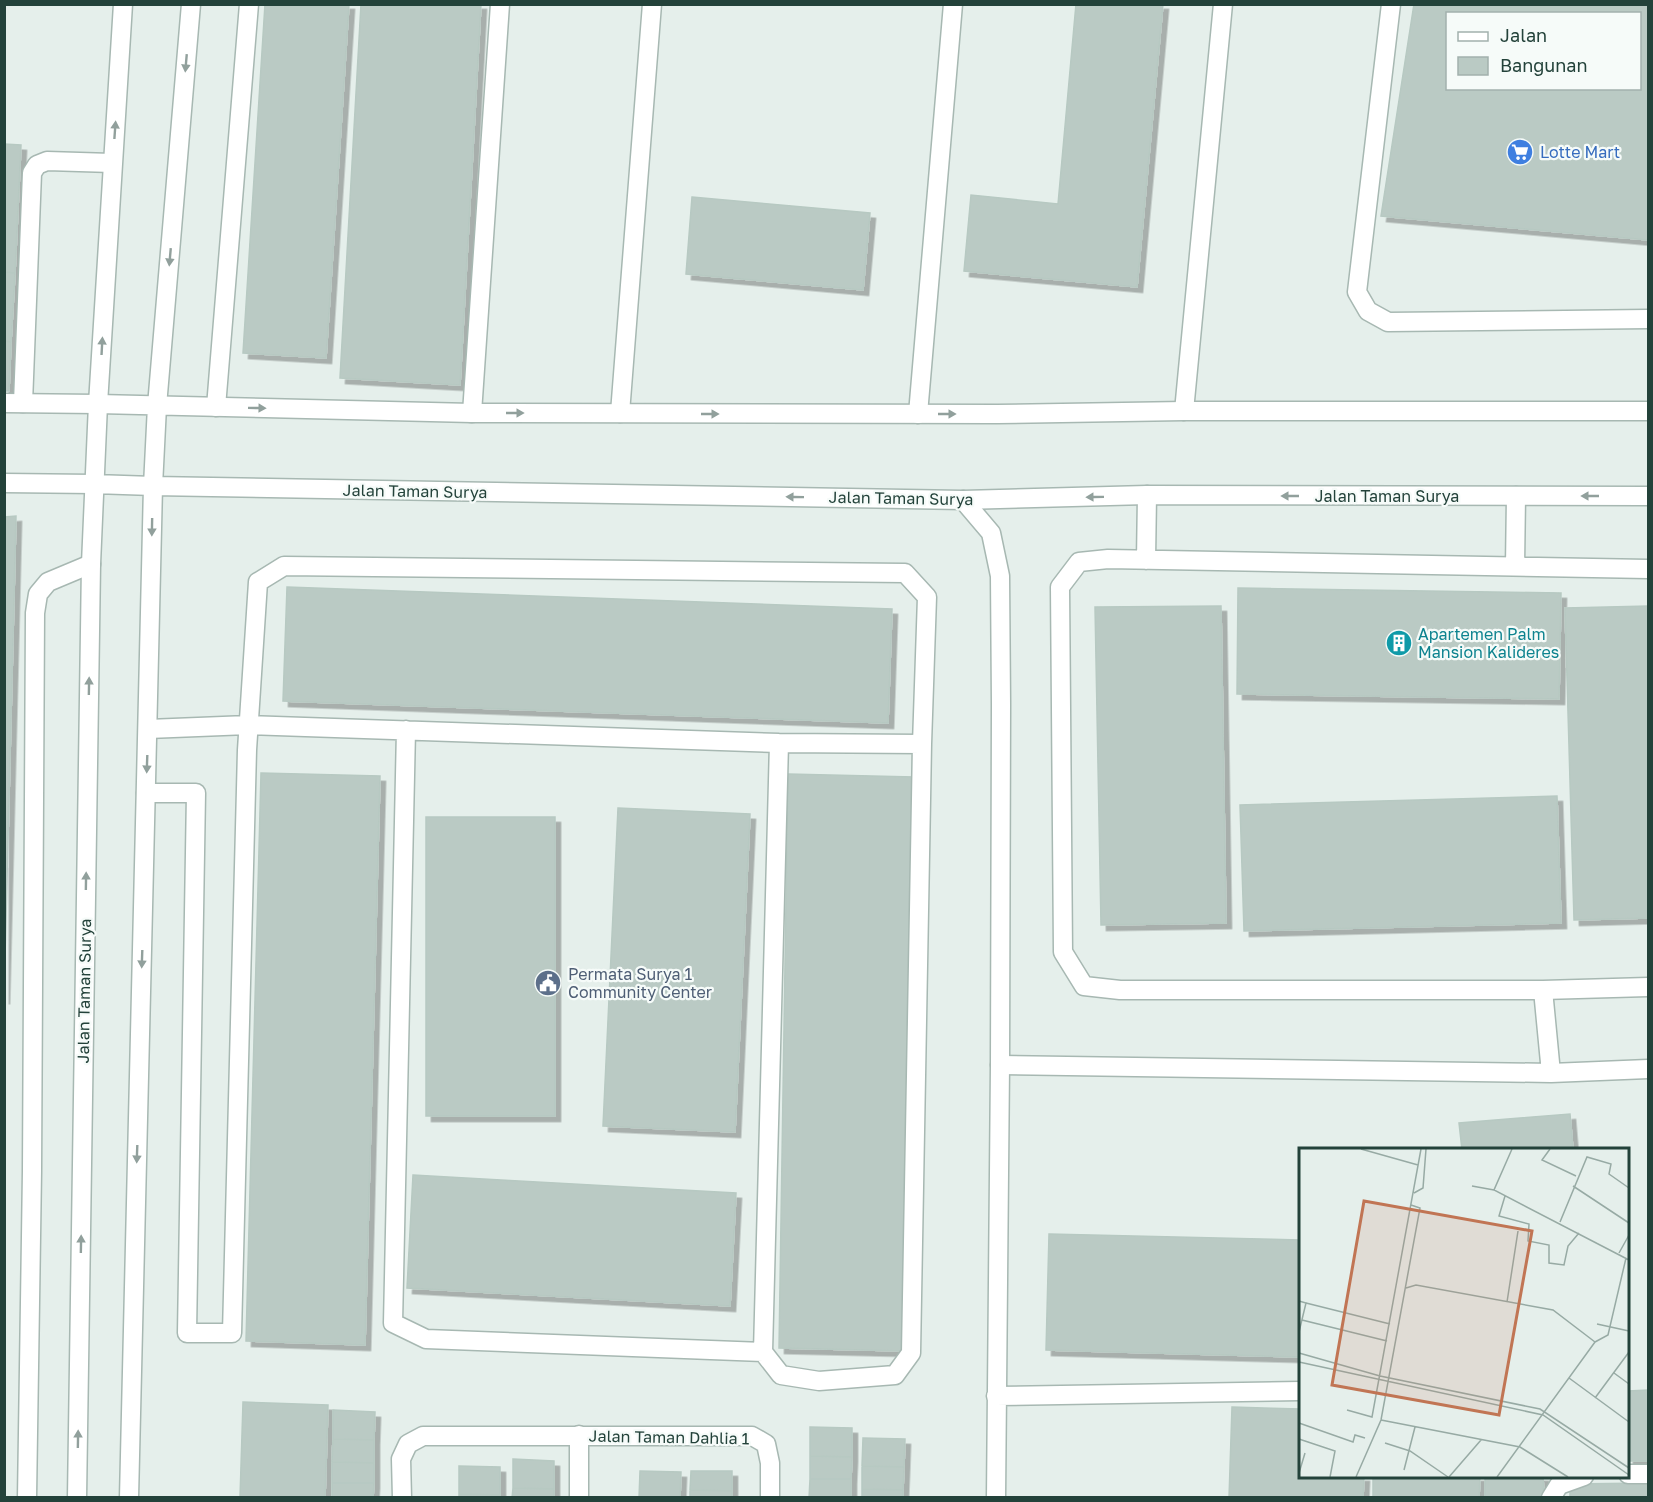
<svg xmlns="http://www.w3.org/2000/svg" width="1653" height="1502" font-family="'Golos Text',sans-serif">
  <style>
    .building { fill: #bacac4; stroke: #b7c9c2; stroke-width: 1.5; fill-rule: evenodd; filter: url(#shadow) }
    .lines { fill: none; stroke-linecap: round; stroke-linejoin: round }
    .service-casing { stroke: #a7b8b2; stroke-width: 21 }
    .minor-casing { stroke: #a7b8b2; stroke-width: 21 }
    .tertiary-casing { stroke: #a7b8b2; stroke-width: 21 }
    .service { stroke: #fff; stroke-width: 18 }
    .minor { stroke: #fff; stroke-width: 18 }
    .tertiary { stroke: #fff; stroke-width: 18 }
    .oneway { fill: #91a09c }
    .labels { text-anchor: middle; stroke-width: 4.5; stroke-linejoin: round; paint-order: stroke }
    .shop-label { font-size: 16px; fill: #366cbe; stroke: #f6fbf9; text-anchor: start }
    .street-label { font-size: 16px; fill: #23423a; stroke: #f6fbf9 }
    .culture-label { font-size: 16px; fill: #0d838f; stroke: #f6fbf9; text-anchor: start }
    .service-label { font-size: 16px; fill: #4e5e75; stroke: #f6fbf9; text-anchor: start }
    .inset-road { fill: none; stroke: #97aaa4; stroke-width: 1.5 }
    .view { fill: #c17554; fill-opacity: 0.15; stroke: #c17554; stroke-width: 3 }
    .inset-edge { fill: none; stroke: #23423a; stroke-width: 3 }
  </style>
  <defs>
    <filter id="shadow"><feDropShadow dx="5.5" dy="5.5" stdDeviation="0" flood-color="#0004"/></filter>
  </defs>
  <rect width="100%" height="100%" fill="#e5efeb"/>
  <path class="building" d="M265,4h84l-23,354 -83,-5z
    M361,4h120l-21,381 -120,-7z
    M1076,4h87l-26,283 -173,-16 7,-76 87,9z
    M1414,4h234v236l-267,-24zM1448,14h192v74h-192z
    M4,144l17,1 -6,128 -11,-1z
    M692,197l178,16 -7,77 -177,-16z
    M4,272l11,1 -4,69 -7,-1z
    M4,341l7,1 -2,49h-5z
    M16,516l-12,483v-482z
    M287,587l605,22 -4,114 -605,-22z
    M1238,588l323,5 -2,106 -322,-5z
    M1221,606l5,317 -125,2 -6,-318z
    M1648,606v312l-74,2 -9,-312z
    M261,773l119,3 -15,569 -119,-4z
    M788,774l126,3 -9,574 -126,-3z
    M1557,796l4,127 -317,8 -4,-126z
    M618,808l132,6 -15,318 -132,-6z
    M426,817h129v299h-129z
    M1570,1114l3,36h-111l-3,-27z
    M413,1175l323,18 -6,113 -323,-18z
    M1049,1234l251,6v117l-254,-7z
    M1648,1390v71h-20v-70z
    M243,1402l85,3 -3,93h-85z
    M1232,1407l68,2v67h64l-1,22h-134z
    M333,1410l42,2 -1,28 -41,-1z
    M810,1427l42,1v29l-42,-1z
    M863,1438l42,1 -1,28 -42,-1z
    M333,1439l41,1v23l-42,-1z
    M810,1456l42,1 -1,22h-41z
    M513,1459l41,2v28l-41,-1z
    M332,1462l42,1v20h-42z
    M459,1466l41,1v28l-41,-1z
    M862,1466l42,1 -1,23 -41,-1z
    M640,1471l41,1 -1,26h-41z
    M691,1471h41v20l-42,-1z
    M1373,1476h107l-1,22h-106z
    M1485,1476h58l1,22h-59z
    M810,1479h41v19h-42z
    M332,1483h42l-1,15h-41z
    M1648,1483v15h-78v-14z
    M513,1488l41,1v9h-42z
    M862,1489l41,1v8h-41z
    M690,1490l42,1v7h-42z
    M459,1494l41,1v3h-41z"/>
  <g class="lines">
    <defs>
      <path id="service" d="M1391,4l-34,288 11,19 20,11 260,-3
        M23,403l9,-230 5,-8 10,-4 65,2
        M216,407l33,-403
        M1184,411l39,-407
        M918,414l35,-410
        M1146,560l1,-65
        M1515,566l1,-70
        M1648,569l-540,-10 -29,3 -19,25 3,365 21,34 36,4h423l105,-3
        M148,729l100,-4 531,18 143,1
        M146,793h50l-9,540h45l15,-583 11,-168 26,-16 621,7 22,24 -5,147 -11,609 -16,22 -76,6 -38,-6 -18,-23 -337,-13 -33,-16 13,-593
        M1543,990l8,83
        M1000,1065l551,8 97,-4
        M763,1352l16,-609
        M27,1498l5,-327 3,-558 3,-19 10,-12 43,-18
        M402,1498l-1,-39 7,-15 15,-8h329l14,8 4,19v35
        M579,1498v-63"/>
      <path id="minor" d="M4,403l94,1 25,-400
        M157,406l34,-402
        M472,413l28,-409
        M620,413l32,-409
        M4,483l90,1
        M963,500l28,33 9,43 1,129 -1,360 -4,433
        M996,1396l304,-5
        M1628,1474h20
        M1551,1498l8,-13 25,-9"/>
      <path id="tertiary" d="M94,484l59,2 810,14 184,-5 501,1
        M77,1498l14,-934 7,-160 374,9 525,1 187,-3h464
        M129,1498l24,-1012 4,-80"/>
    </defs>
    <use href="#service" class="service-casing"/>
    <use href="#minor" class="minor-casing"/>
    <use href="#tertiary" class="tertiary-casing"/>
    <use href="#service" class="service"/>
    <use href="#minor" class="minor"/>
    <use href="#tertiary" class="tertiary"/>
  </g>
  <defs><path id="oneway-solid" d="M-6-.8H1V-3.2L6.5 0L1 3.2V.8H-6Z" transform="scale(1.5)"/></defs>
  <g class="oneway">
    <use href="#oneway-solid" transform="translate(186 63) rotate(95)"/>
    <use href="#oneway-solid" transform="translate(115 130) rotate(-86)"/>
    <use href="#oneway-solid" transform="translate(170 257) rotate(95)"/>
    <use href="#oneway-solid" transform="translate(102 346) rotate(-87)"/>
    <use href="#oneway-solid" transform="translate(257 408) rotate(1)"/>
    <use href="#oneway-solid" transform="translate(515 413)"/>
    <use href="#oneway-solid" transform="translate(710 414)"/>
    <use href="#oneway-solid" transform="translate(947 414)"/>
    <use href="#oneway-solid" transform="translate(1290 496) rotate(-180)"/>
    <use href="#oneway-solid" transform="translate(1590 496) rotate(180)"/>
    <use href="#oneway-solid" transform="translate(795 497) rotate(-179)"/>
    <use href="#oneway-solid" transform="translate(1095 497) rotate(179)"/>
    <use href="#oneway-solid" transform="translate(152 527) rotate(91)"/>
    <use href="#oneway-solid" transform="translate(89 686) rotate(-89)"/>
    <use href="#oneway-solid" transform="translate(147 764) rotate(92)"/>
    <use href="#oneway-solid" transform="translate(86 881) rotate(-89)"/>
    <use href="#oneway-solid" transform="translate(142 959) rotate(92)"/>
    <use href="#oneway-solid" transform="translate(137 1154) rotate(92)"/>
    <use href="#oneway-solid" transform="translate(81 1244) rotate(-89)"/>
    <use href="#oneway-solid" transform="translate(78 1439) rotate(-89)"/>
  </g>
  <defs>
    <symbol id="supermarket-disc" viewBox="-11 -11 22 22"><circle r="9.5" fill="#3f7fe0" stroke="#f6fbf9"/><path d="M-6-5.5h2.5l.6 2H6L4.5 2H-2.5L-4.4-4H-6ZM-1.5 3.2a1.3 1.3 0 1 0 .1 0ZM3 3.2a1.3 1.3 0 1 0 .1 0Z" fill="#fff"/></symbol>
    <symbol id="building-disc" viewBox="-11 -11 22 22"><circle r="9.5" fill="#0f9aa8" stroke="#f6fbf9"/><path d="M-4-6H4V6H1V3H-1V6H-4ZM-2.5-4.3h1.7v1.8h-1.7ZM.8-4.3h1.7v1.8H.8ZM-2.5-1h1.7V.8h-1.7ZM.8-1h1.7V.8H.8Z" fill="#fff"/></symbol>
    <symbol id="civic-disc" viewBox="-11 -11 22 22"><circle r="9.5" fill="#5c6f8a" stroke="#f6fbf9"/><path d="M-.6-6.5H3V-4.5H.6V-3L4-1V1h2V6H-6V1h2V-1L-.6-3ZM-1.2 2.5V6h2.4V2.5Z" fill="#fff"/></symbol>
  </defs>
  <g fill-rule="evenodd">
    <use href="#supermarket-disc" x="1505" y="137" width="30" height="30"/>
    <use href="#building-disc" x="1384" y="628" width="30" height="30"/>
    <use href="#civic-disc" x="533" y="968" width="30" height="30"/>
  </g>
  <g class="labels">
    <g class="shop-label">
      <text x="1540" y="158">Lotte Mart</text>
    </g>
    <g class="street-label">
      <text transform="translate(415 491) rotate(1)" y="6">Jalan Taman Surya</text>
      <text x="1387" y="502">Jalan Taman Surya</text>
      <text transform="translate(901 498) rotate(1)" y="6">Jalan Taman Surya</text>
      <text transform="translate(84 991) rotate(-89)" y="6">Jalan Taman Surya</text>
      <text transform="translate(669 1437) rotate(1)" y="6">Jalan Taman Dahlia 1</text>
    </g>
    <g class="culture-label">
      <text x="1418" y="640">Apartemen Palm<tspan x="1418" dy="18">Mansion Kalideres</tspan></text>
    </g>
    <g class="service-label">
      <text x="568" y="980">Permata Surya 1<tspan x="568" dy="18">Community Center</tspan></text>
    </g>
  </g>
  <g transform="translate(1299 1148)">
    <rect width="330" height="330" fill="#e5efeb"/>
    <path class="inset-road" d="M62,1l57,16M213,1l-18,41 135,70M251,1l-8,11 34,16M173,38l22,4M274,38l56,37M115,45l9,-5 3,-39M206,48l-6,20 30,8 -1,17 21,4v18l15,2 4,-19 11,-13M261,74l27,-65 24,7 -2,10 20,14M320,105l10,-18M107,140l10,-3 137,25 42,32M0,153l7,2 -7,29M208,154l11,-71M7,155l84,21M3,172l85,21M298,176l32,7M296,194l13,-7 18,-77M0,205l81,23 160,33 89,59M0,214l244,53 86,60M315,225l15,11M270,230l60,44M296,250l34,-46M48,262l25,7 49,-268M82,272l139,27 48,30M0,275l54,19 2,-7 10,3M0,291l36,12 -5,26M86,295l25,8 38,26M105,322l11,-43M0,325l6,-20M57,329l25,-57 39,-212 -9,-3M150,329l32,-37M198,329l98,-135"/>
    <path class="view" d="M65,53l168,30 -33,184 -167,-30z"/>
    <rect width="330" height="330" class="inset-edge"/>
  </g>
  <rect width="1653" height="1502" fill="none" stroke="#23423a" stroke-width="12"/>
  <rect x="1446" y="12" width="195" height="78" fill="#f6fbf9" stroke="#a2b1ad" stroke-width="1.5"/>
  <rect x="1458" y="32" width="30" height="9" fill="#ffffff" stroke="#a2b1ad" stroke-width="1.5"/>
  <text x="1500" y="42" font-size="18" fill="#23423a">Jalan</text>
  <rect x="1458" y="57" width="30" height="18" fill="#bacac4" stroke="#a2b1ad" stroke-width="1.5"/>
  <text x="1500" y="72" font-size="18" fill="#23423a">Bangunan</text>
</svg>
